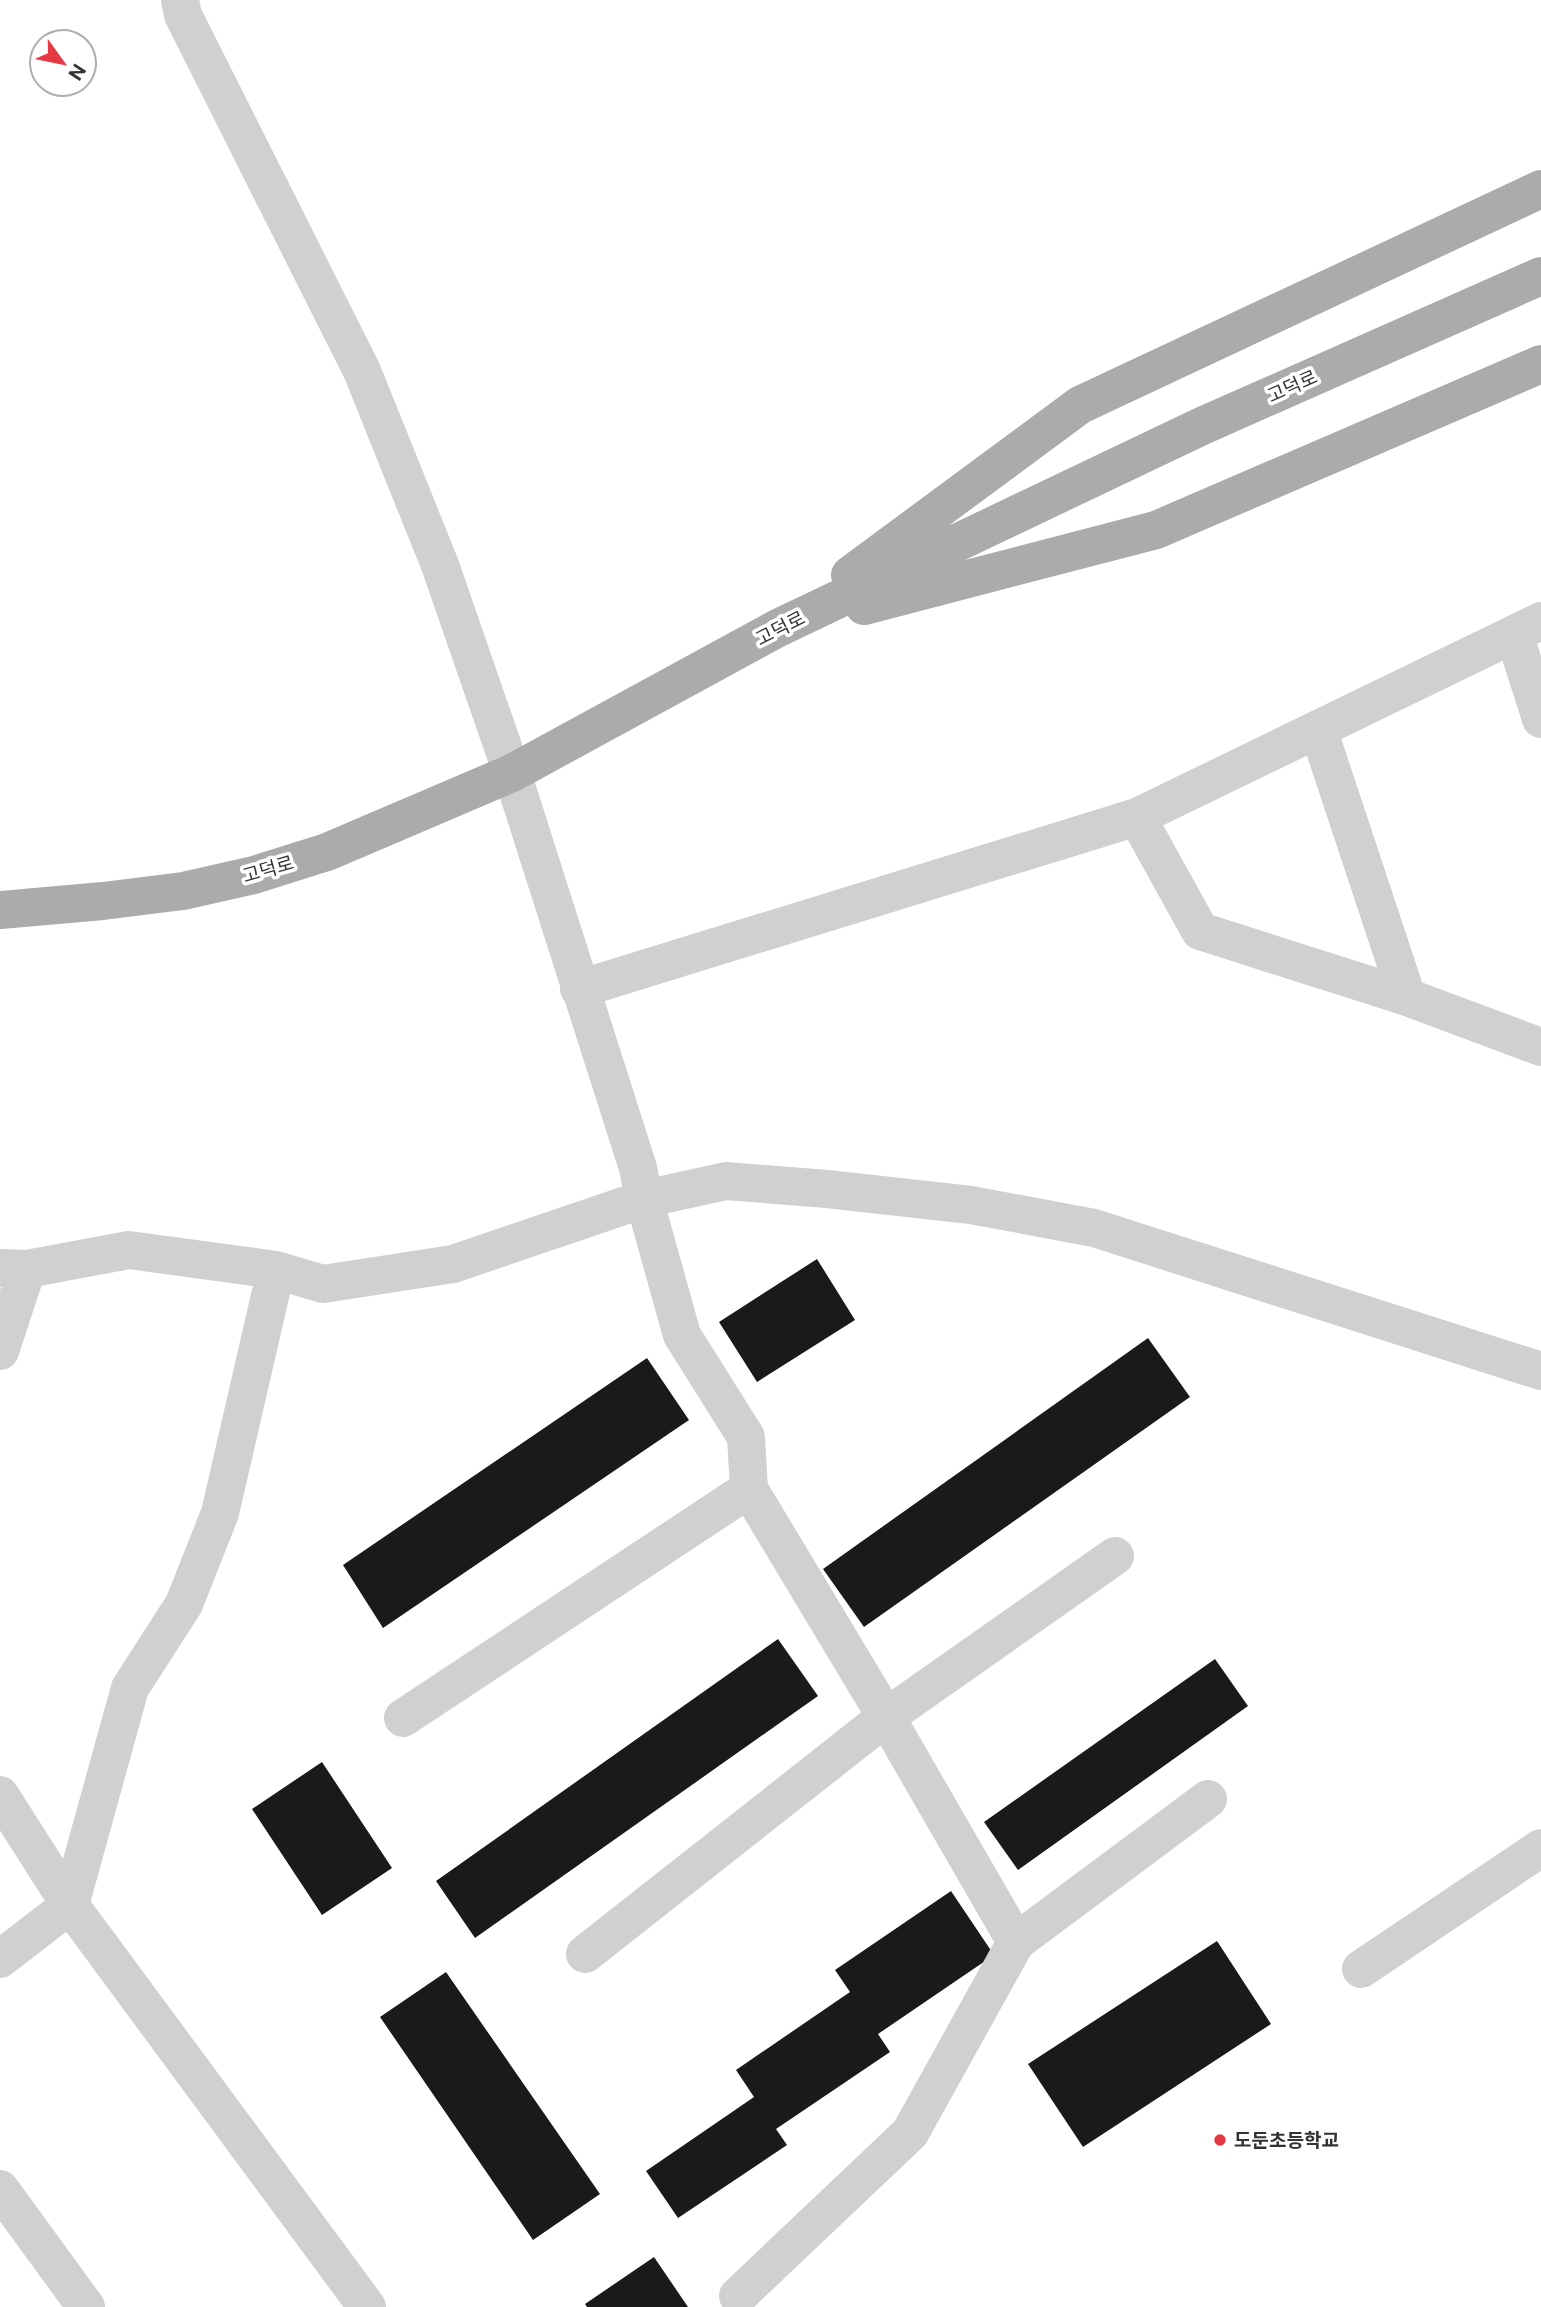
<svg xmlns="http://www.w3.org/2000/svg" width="1541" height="2307" font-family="'Public Sans','Noto Sans KR',sans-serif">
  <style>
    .building { fill: #1a1a1a }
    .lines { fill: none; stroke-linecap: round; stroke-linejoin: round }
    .minor { stroke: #d0d0d0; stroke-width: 38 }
    .major { stroke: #ababab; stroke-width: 38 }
    .poi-dot { fill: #e63946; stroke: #fff; stroke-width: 2.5 }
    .labels { text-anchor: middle; stroke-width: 7; stroke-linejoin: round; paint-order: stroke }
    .street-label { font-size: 19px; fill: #333; stroke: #fff }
    .poi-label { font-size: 19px; font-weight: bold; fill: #333; stroke: #fff; text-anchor: start }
  </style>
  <rect width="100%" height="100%" fill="#fff"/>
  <path class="building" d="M817,1259l38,61 -98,62 -38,-60z
    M1148,1338l42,59 -326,230 -41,-58z
    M647,1358l42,62 -306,208 -40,-63z
    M778,1639l40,57 -343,242 -39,-57z
    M1215,1659l33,47 -230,164 -34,-48z
    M322,1762l70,106 -70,47 -70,-106z
    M951,1891l43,64 -116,79 12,18 -114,77 11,16 -109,73 -32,-47 108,-74 -18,-27 114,-78 -15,-22z
    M1217,1941l54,83 -188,123 -55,-83z
    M446,1972l154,222 -67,46 -153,-223z
    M654,2257l34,50h-101l-2,-3z"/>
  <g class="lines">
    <path class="minor" d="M180,0l3,15 179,356 78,194 72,208 126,395 6,31 82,-18 101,8 144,16 123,23 447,143
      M1514,634l27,85
      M1318,729l89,268
      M1137,817l63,114 207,66 134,50
      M579,989l558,-172 404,-196
      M0,1268l27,1 102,-19 147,20 47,14 130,-20 191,-65 38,136 64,102 3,52 -346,229
      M0,1351l27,-82
      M0,1795l70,110 60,-217 54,-84 36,-91 56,-243
      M1016,1942l192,-143
      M585,1954l301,-237 -137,-228
      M0,1959l70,-54 297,402
      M1361,1969l180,-121
      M0,2189l86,118
      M738,2296l172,-163 106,-191 -130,-225 229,-161"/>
    <path class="major" d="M850,575l230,-170 461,-216
      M864,606l292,-76 385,-166
      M0,910l103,-9 80,-10 71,-16 73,-23 185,-79 266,-145 424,-202 339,-150"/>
  </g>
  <circle class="poi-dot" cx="1220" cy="2140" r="7"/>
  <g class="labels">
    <g class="street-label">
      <text transform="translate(1292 386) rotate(-24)" y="7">고덕로</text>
      <text transform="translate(780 628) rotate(-27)" y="7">고덕로</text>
      <text transform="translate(268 869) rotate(-16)" y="7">고덕로</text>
    </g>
    <g class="poi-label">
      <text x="1234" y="2147">도둔초등학교</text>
    </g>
  </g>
  <g transform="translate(63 63) rotate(123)"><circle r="33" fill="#ffffff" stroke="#adadad" stroke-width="2"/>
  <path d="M0-5L12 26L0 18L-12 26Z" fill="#e63946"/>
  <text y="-10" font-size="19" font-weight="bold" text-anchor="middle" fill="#333333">N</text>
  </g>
</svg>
